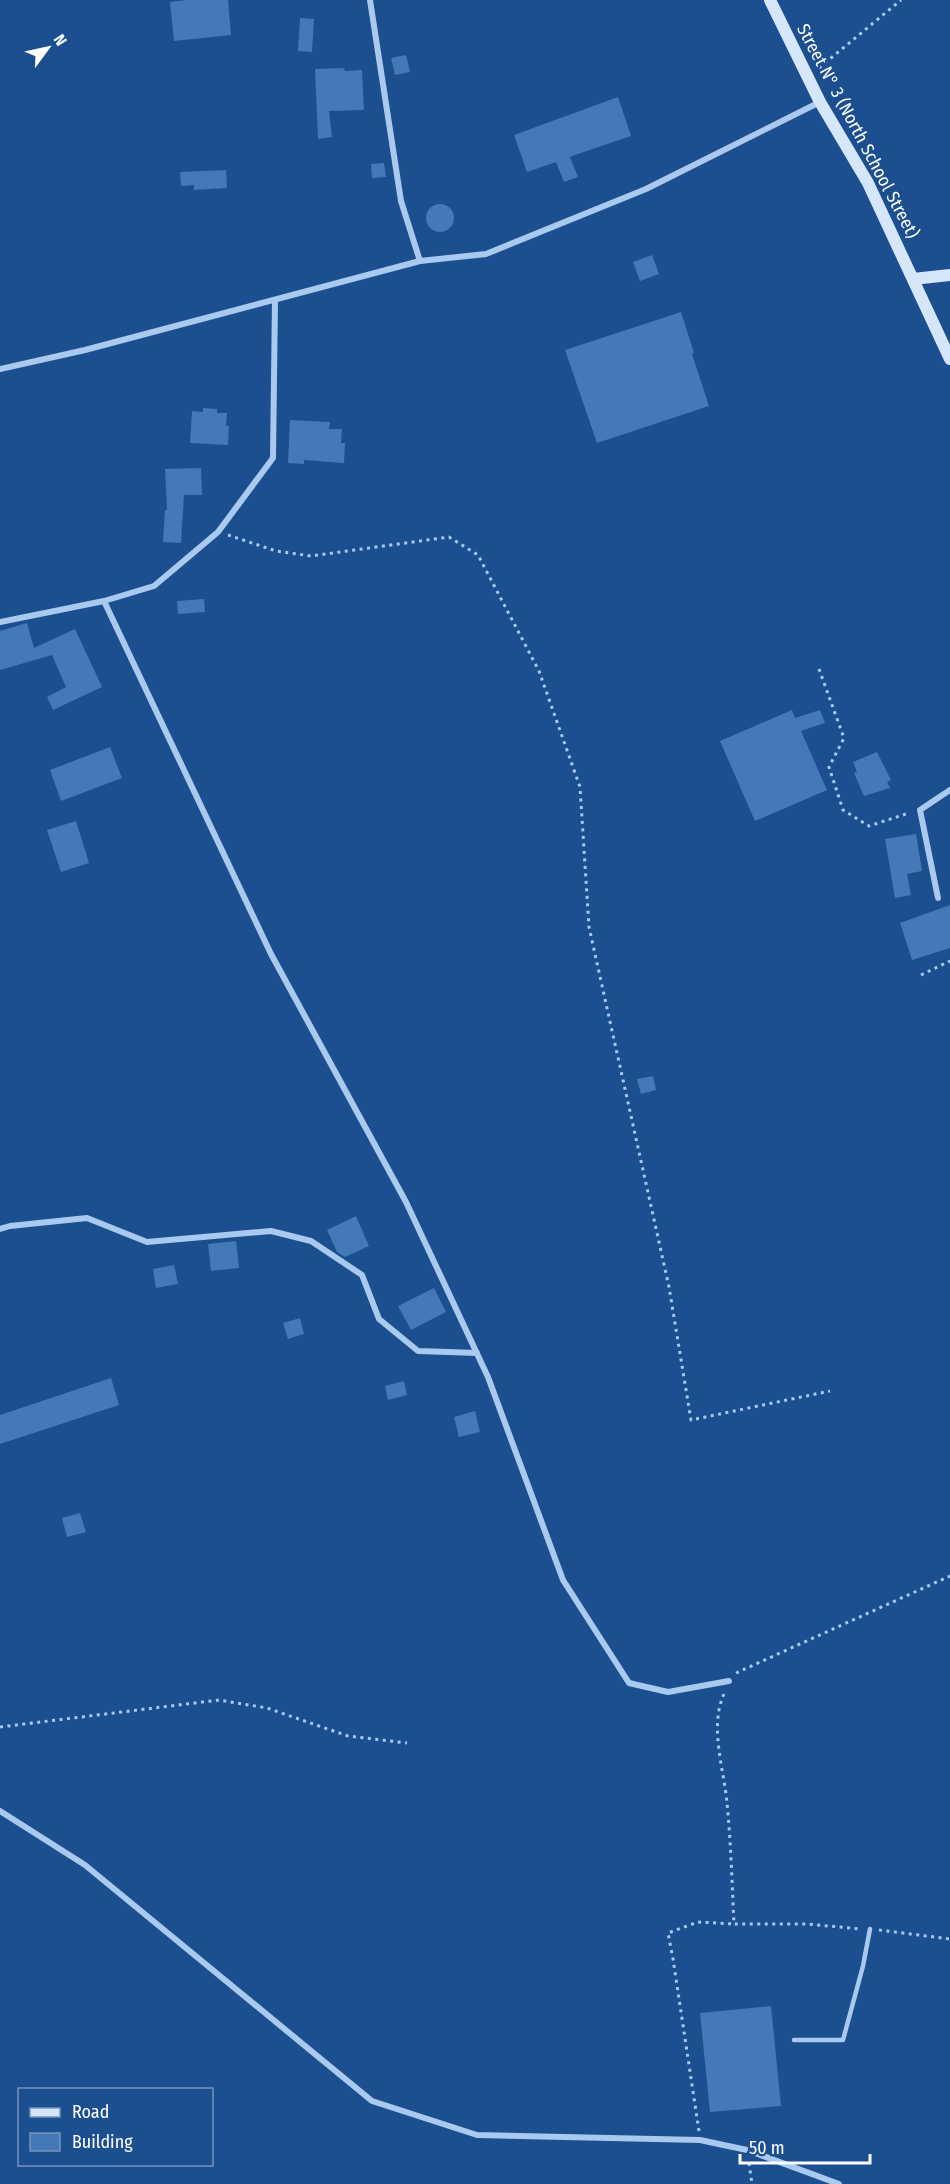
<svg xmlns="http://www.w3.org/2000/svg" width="950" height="2184" font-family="'Fira Sans Condensed',sans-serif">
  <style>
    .building { fill: #4478b7 }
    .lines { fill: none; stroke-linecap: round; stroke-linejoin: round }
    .path { stroke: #a9c9ee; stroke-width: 3; stroke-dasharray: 3 4.5; stroke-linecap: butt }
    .lane { stroke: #a9c9ee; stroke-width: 4.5 }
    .street { stroke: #a9c9ee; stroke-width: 6 }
    .secondary { stroke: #d6e6fa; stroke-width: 12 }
    .labels { text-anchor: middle; stroke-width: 4.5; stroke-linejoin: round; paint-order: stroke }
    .street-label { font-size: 18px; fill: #fff; stroke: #1b4f8f }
  </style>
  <rect width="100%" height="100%" fill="#1b4f8f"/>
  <path class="building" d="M187,0h41l3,35 -57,6 -4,-39z
    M300,18l14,1 -2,33 -14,-1z
    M406,55l4,17 -15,3 -4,-17z
    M344,68l1,3 17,-1 2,40 -35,1 3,26 -14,2 -3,-70z
    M618,97l13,39 -59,20 -2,1 8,20 -14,5 -8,-20 -29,10 -13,-37z
    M384,163l2,14 -14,1 -1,-14z
    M226,170l1,18 -33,2v-5l-13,1 -1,-14z
    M426 218a14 14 0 1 1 28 0a14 14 0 1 1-28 0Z
    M652,255l7,19 -19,7 -7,-19z
    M681,312l13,41 -2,1 17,52 -112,37 -32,-93z
    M203,408l14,1v4h10l-1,13h3l-1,19 -38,-2 2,-32 11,1z
    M290,420l40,2 -1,7h13l-1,14h4l-1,20 -40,-3v4l-16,-1z
    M201,468l1,27h-18l-3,48 -18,-1 2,-32h2l-2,-41z
    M204,599l1,13 -27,2 -1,-13z
    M27,623l7,25 41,-19 27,58 -49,23 -6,-13 19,-10 -14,-32 -52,15v-39z
    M792,710l3,8 25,-8 5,13 -24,8 26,59 -72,31 -35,-80z
    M110,747l12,31 -61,23 -11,-31z
    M877,752l14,28 -4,2 3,6 -26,8 -10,-23 3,-1 -4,-10z
    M76,821l13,42 -28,9 -14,-42z
    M916,834l6,37 -15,3 4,21 -16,3 -10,-59z
    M950,905v43l-38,12 -12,-37z
    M653,1076l3,14 -15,4 -4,-15z
    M356,1216l13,30 -24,11 -8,-5 -10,-22z
    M236,1241l3,27 -28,3 -3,-27z
    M174,1265l4,19 -22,4 -3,-19z
    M434,1288l12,24 -35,18 -13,-24z
    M300,1318l4,16 -16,5 -5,-16z
    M111,1378l8,27 -119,39v-29z
    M404,1381l3,14 -19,5 -3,-14z
    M475,1411l5,21 -21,5 -5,-20z
    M80,1513l6,19 -19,5 -5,-19z
    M771,2006l10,100 -71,6 -10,-99z"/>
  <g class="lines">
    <path class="path" d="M819,68l82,-68
      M228,535l48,16 35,5 138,-19 29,18 61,116 41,116 9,140 80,360 22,133 139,-29
      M819,669l25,69 -15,29 14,43 26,16 40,-13
      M921,975l29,-14
      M736,1673l214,-97
      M724,1694c-15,33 0,75 3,109 4,40 5,81 7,121h73l54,5
      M0,1727l219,-27 48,8 81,28 59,7
      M879,1930l71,9
      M699,2131l-26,-172 -5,-26 30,-11 36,2
      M749,2163l3,21"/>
    <path class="lane" d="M794,2040h49l20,-74 7,-37"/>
    <path class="street" d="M370,0l31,201 19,60
      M0,369l85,-19 335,-89 66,-7 160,-65 174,-87
      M104,601l50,-15 64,-54 55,-74 2,-158
      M0,622l104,-21 167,353 135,248 82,175 75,203 66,103 39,9 61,-11
      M938,898l-18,-88 30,-20
      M0,1229l10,-3 77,-8 60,24 124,-11 40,10 51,34 17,44 39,32 59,2
      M0,1811l85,54 287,236 105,34 223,5 47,10 92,34"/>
    <path class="secondary" d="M770,0l50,102 48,81 82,176
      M913,279l37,-4"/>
  </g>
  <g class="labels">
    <g class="street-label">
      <text transform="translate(858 131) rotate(62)" y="6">Street N° 3 (North School Street)</text>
    </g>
  </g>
  <rect x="18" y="2088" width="195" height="78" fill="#1b4f8f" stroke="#7695bc" stroke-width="1.5"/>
  <rect x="30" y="2108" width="30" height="9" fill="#d6e6fa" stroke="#7695bc" stroke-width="1.5"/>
  <text x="72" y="2118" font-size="18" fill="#ffffff">Road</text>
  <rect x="30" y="2133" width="30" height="18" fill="#4478b7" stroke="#7695bc" stroke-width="1.5"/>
  <text x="72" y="2148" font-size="18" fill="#ffffff">Building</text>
  <g transform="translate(48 48) rotate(57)" stroke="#1b4f8f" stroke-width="4.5" paint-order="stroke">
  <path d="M0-4.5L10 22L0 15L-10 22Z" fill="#ffffff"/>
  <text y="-9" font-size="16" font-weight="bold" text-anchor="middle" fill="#ffffff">N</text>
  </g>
  <path d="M740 2154v9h130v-9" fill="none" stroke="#ffffff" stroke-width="3"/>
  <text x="749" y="2154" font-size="18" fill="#ffffff" stroke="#1b4f8f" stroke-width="4.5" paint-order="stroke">50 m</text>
</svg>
